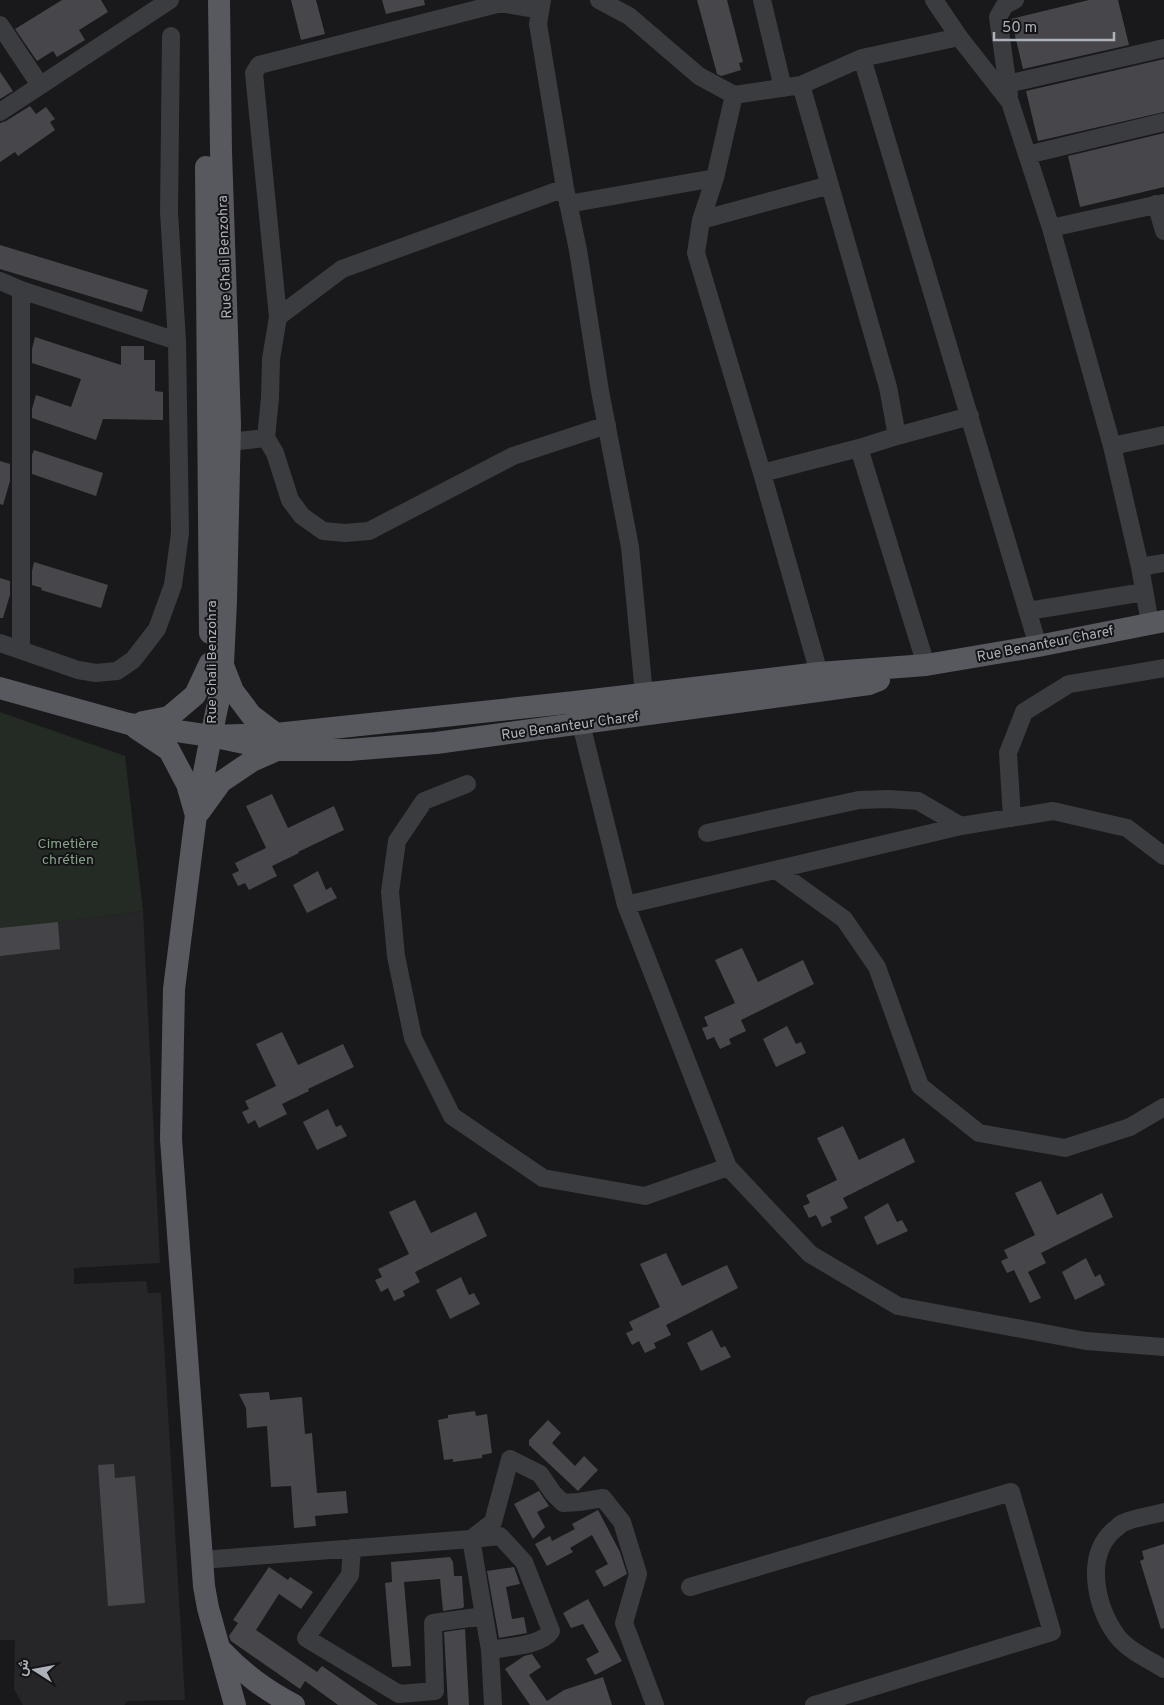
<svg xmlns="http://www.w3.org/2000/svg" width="1164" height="1705" font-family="Overpass,Vazirmatn,sans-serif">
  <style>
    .built { fill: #262628 }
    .green { fill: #242b25 }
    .building { fill: #47474b }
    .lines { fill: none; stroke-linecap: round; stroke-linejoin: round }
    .minor { stroke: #3b3c40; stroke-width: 18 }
    .major { stroke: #57595e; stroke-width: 22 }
    .labels { text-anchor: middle; stroke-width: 4; stroke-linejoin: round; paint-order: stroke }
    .street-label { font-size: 14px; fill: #adb1b9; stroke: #141416 }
    .park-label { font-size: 14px; fill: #87a289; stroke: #141416 }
  </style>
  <rect width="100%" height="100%" fill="#19191b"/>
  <path class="built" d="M143,911l17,352 -86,5v16l72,-3 2,12h13l24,407 -57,1 -4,4h-101l-9,-16 1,-49h-15v-710z"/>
  <path class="green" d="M0,712l125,44 18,155 -143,19z"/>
  <path class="building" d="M62,0h39l7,12 -29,18 6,10 -28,17 -4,-6 -16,10 -22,-32z
    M291,0h25l9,34 -24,6z
    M382,0h42l1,5 -39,9z
    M697,0h30l16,62 -4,1 2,7 -20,6 -4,-2z
    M1089,0h29l11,45 -106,24 -12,-50z
    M1164,59v53l-126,29 -12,-50z
    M0,72l13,19 -13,8z
    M30,106l6,8 10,-7 9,12 -5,3 5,8 -37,26 -3,-4 -15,10v-39l6,-2z
    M1164,133v54l-84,20 -12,-51z
    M0,245l148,45 -6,22 -142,-43z
    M35,337l86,28v-19h23v14h11v31l8,1v28l-60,-1 -7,21 -64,-22v-9l4,-14 35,12 10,-28 -49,-16v-14z
    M34,450l69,23 -7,23 -64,-22v-19z
    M0,461l10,3v17l-7,24 -3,-1z
    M34,562l74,23 -7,23 -60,-18 1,-2 -10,-3v-14z
    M0,578l10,3v14l-7,23h-3z
    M272,794l16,34 46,-22 10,24 -46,22 1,1 -27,13 5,10 -28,14 -4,-7 -7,3 -6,-12 7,-3 -4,-8 31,-15 -20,-42z
    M318,871l8,19 5,-3 6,11 -30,15 -14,-28z
    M58,922l2,27 -60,7v-28z
    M742,948l16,34 45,-22 11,24 -73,36 5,11 -17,8 2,5 -11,5 -6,-12 -7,3 -5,-12 6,-2 -4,-9 31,-14 -20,-43z
    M787,1026l9,18 5,-2 5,11 -30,14 -13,-28z
    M282,1032l16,33 45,-21 11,23 -46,22 1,2 -27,13 5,10 -28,14 -4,-8 -7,4 -6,-12 7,-3 -4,-8 31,-15 -20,-42z
    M328,1109l8,18 5,-2 6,11 -30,14 -14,-28z
    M843,1126l16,34 45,-22 11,24 -72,36 5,10 -18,9 2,5 -10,5 -6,-12 -7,3 -6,-12 7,-3 -4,-8 31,-15 -20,-42z
    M1041,1181l16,34 45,-22 11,24 -72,36 5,10 -18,9 13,26 -11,5 -16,-33 -7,3 -6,-12 7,-3 -4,-8 31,-15 -20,-42z
    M415,1200l16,33 45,-21 11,24 -72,36 5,10 -17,9 2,5 -11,5 -6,-13 -7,4 -6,-12 7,-3 -4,-8 31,-15 -20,-42z
    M888,1203l9,19 5,-2 6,11 -31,14 -13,-28z
    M666,1253l16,33 45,-21 11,23 -72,37 5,10 -17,8 2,5 -11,5 -6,-12 -7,4 -6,-12 7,-3 -4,-8 31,-15 -20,-43z
    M1086,1258l9,19 5,-3 5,11 -30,15 -13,-28z
    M461,1277l8,18 5,-2 6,11 -30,15 -14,-29z
    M712,1330l9,18 4,-2 6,11 -30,14 -14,-28z
    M269,1392l1,8 32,-3 3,37 7,-1 5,60 29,-2 2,22 -33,3 1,10 -22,2 -3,-42 -20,1 -4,-61 -20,2 -1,-20 -7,-14z
    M475,1411l1,5 11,-2 5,39 -10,2v3l-29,4v-3l-9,1 -6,-40 10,-2v-3z
    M548,1420l13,13 -9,10 23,23 9,-10 14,14 -20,21 -49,-46v-5z
    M114,1464l1,14 20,-2 10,127 -37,3 -10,-141z
    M539,1491l10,15 -12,6 8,15 -12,12 -19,-35z
    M598,1510l22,42 7,22 -23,13 -9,-16 13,-7 -16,-29 -22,13 3,4 -26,14 -12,-22 15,-8 2,5 23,-12 -3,-5z
    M1164,1544v84l-3,1 -21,-68 4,-2 -2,-8z
    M450,1557l3,5 1,14h8l2,30 -1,2 -20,3 -3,-32 -36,3 7,84 -19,1 -7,-84 7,-1 -1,-20z
    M269,1567l19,13 2,-3 23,15 -12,17 -22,-15 -23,36 61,42 5,-6 56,39h-40l-33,-24 -5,8 -69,-48 -2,-5 9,-13 -5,-3z
    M514,1567l6,17 -14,3 6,32 12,-2 3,16 -28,5 -12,-67z
    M588,1599l34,62 -27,14 -9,-16 13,-7 -16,-28 -12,4 -8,-15z
    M465,1629l4,76h-21l-4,-73z
    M532,1654l9,13 -12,8 18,26 17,-11 39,-13 9,28h-82l-25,-36 19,-13z"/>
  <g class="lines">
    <path class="minor" d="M542,0l-4,24 27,164 13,62 22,141 30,156 14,147
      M599,0l30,16 70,60 35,19 67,-10 61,-27 97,-21 51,65 41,126 61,218 28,121 10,56
      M762,0l21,88
      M934,0l25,37
      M0,25l40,60
      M862,58l176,588
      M1007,84l157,-36
      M801,85l87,302 9,49
      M734,95l-19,83 -14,42 -5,33 66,220 57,200
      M1009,95l-11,-78 7,-12 10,-5
      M0,112l170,-112
      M1027,155l137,-33
      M568,204l147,-26
      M1156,204l8,27
      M701,220l129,-35
      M1051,228l113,-25
      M0,281l21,9 156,51
      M278,317l-24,-244 5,-8 242,-62 39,7
      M266,438l9,15 15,47 12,16 21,15 22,2 24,-2 144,-75 94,-31
      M229,442l37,-4 4,-40 1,-39 7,-42 64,-48 223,-81
      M1112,446l52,-11
      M859,448l67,217
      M762,473l97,-25 38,-12 73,-20
      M1140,567l24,-4
      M1028,611l116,-19
      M0,643l78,27 18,3 21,-2 16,-11 24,-31 16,-44 7,-52 -3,-192 -8,-129 2,-176
      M21,650v-360
      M578,712l48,193 102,262 82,87 88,52 188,35 78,6
      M467,784l-43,17 -27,40 -7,51 6,64 17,82 39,78 91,62 102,18 83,-29
      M1012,818l-4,-65 16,-41 45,-28 95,-16
      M707,833l152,-33 29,-1 30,2 43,25
      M776,870l68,49 33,48 43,119 59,47 86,15 65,-21 34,-20
      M626,905l335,-79 92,-15 74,17 37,28
      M1164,1512c-13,4 -29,5 -41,11 -3,1 -6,5 -9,7 -30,26 -18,77 3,106 12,15 31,23 47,33
      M352,1548l-2,27 -44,63 93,56 36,-3 -2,-68 51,-7
      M202,1560l269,-21 19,111 3,55
      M690,1587l321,-95 41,140 -238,73
      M490,1650c16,-3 52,-4 61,-19l-27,-69 -24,-26 -29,3 22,-17 17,-63 30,15 13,19 10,10 16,-1 24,-4 19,24 16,52 -14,49 31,82"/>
    <path class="major" d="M219,0l2,151 9,273 -4,177 -4,84 -11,51 -15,79 -22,174 -3,150 33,447 4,22 27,97
      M206,167l4,466
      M224,668l9,23 18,24 25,19
      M0,688l129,36 82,12 66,14h72l87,-7 433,-59 10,-4
      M143,722l26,-5 26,-22 15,-32
      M136,728l33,22 18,34 8,28
      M211,736l65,-2 299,-32 244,-29 107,-8 112,-19 126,-25
      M200,811l21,-29 31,-21 25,-11
      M221,1650c23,24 44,40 73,55"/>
  </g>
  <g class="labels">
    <g class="street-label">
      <text transform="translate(224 257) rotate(-92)" y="5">Rue Ghali Benzohra</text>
      <text transform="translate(1045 643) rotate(-11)" y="5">Rue Benanteur Charef</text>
      <text transform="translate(211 662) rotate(-90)" y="5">Rue Ghali Benzohra</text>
      <text transform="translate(570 725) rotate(-8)" y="5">Rue Benanteur Charef</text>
    </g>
    <g class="park-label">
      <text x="68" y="848">Cimetière<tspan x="68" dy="16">chrétien</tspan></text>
    </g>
  </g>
  <g transform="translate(35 1670) rotate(281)" stroke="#141416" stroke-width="4" paint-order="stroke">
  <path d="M0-4L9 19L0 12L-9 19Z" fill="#adb1b9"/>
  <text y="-8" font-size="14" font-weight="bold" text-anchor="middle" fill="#adb1b9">ش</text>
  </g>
  <path d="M994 32v8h120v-8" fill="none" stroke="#adb1b9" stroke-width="2.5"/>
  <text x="1002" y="32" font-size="15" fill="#adb1b9" stroke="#141416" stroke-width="4" paint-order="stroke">50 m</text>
</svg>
